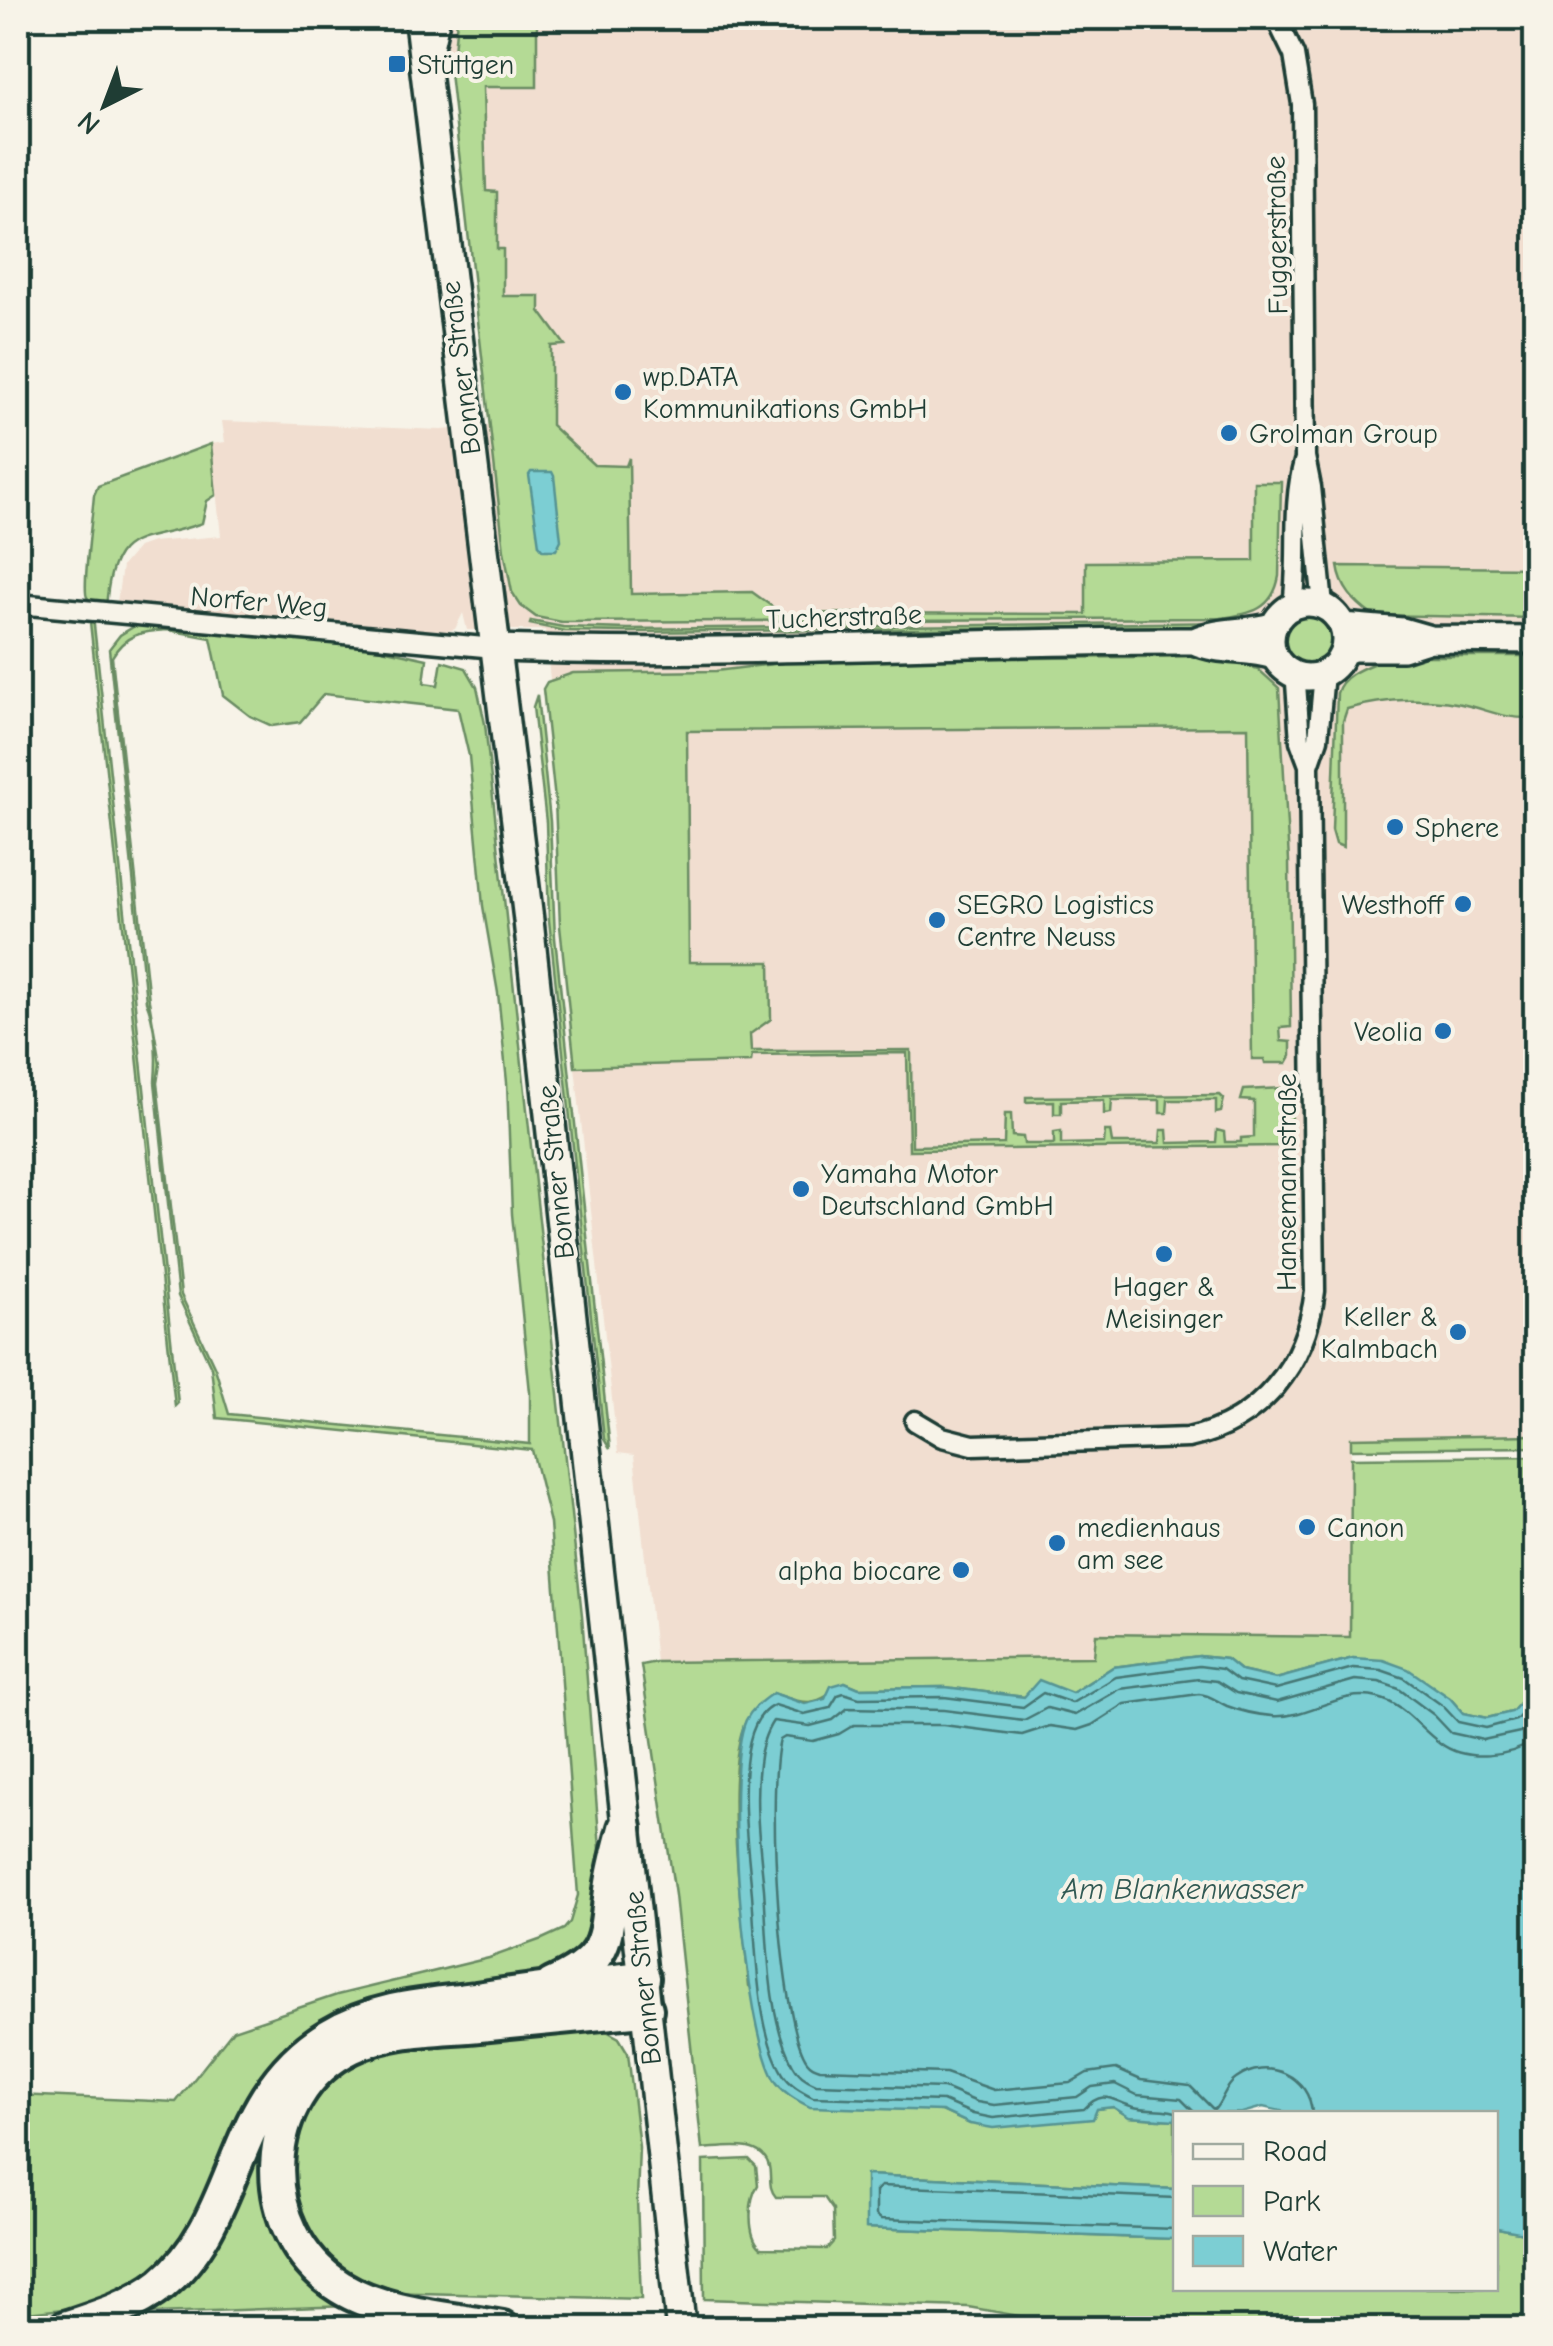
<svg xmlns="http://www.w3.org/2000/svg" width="1553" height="2346" font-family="'Comic Neue',sans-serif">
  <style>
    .built { fill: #f1ded0 }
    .green { fill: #b4da95; stroke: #6a8c64; stroke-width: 2.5; fill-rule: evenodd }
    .water { fill: #7cced3; stroke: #579493; stroke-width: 2.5 }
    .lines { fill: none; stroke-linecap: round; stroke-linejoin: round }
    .shore { stroke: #447774; stroke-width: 2.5 }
    .minor-casing { stroke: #1f3d34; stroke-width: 25 }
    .secondary-casing { stroke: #1f3d34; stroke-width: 32 }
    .primary-casing { stroke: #1f3d34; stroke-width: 35 }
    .motorway-casing { stroke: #1f3d34; stroke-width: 40 }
    .minor { stroke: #f7f3e8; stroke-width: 18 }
    .secondary { stroke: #f7f3e8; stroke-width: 25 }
    .primary { stroke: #f7f3e8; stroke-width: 28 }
    .motorway { stroke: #f7f3e8; stroke-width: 32 }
    .poi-dot { fill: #1f6fb2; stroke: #f7f3e8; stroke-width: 4 }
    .labels { text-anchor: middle; stroke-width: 8; stroke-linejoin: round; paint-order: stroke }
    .poi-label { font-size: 28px; fill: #1f3d34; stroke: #f7f3e8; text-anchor: start }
    .street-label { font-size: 28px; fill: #1f3d34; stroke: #f7f3e8 }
    .water-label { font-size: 30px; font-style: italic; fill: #325a54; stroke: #f7f3e8 }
  </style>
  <rect width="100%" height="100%" fill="#f7f3e8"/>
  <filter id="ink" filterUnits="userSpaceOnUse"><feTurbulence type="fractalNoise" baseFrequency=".01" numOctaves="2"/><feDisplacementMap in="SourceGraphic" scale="20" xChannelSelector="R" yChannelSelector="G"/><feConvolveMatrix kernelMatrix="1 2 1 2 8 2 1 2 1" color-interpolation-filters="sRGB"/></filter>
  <g filter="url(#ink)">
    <path class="built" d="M443,18h1092v1417l-184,3v199l-255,-3 -1,23 -439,5 -22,-207 -16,-2 -43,-386 -15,-141 -5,-126 -12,-111 7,-9 -5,-50h-78l-4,-17 -8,16 -11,3 -113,-2 -11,-11 -17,-2 -9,10 -178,-17 6,-44 16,-19 14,-5 69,-6 -10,-92 14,-2 -3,-21 219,9 48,-4z"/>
    <path class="green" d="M457,18h98v3h-18v66h-54l3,104 11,1v57h6v47h37v15l25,34 -14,1v79l43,40 32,1 3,-8 2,136 121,-2 29,21 305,1v-52l168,-1v-79h27l-2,94c-6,34 -28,38 -59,42l-658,4 -26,-5 -15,-11 -9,-14 -8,-41 -55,-487 4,-1z
      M211,444l5,51 -9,6 -5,22c-60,22 -91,1 -96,86 -7,-3 -15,-5 -19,-12 -5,-7 6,-86 7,-102l4,-9z
      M1338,566l197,2v50l-163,-3c-18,-13 -31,-27 -34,-49z
      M18,608l75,8 85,787 -3,3 -85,-784 -72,-8z
      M1283 640a25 25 0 1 1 50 0a25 25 0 1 1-50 0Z
      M143,621l225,25 59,13 -3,24 14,2 4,-24 24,7 11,19 8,37 97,891 22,286 -19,47 -28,18 -51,16 -147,25 -207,272 -53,26 -81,9v-219l158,7 57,-72 104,-35 152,-37 53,-19 22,-10 6,-7 8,-27 -28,-372 -18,-73 -315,-32 -6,-51 -33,-71 -23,-214c2,-25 1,-57 -9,-81l-37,-352 11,-14zM168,630l43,8 12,57 27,21 22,10 28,-4 24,-28 134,15 11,47 14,150 15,87 9,89 5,132 18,178v52l-301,-30 -14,-46 -34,-73 -24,-212 3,-19 -11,-63 -37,-344c13,-23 31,-26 56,-27z
      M531,621l32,6 65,2 610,-7 1,4 -612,6 -63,-1 -34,-7z
      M1239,656l2,8 17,5 21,19 10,173 2,166 -11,1 1,13 10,1v14l-4,7h-22l-1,-4h-12l-4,-332 -561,4 2,231h81l1,57 -21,15 1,17 160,-1 1,96 92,-2 1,-30h6l1,22 11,1 1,7h30v-12l7,-1v13l43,-1 1,-12h5l2,12h48l1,-13h6l1,13 48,-1 1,-12 7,2 1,10h16v-4l13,-1v-36l-13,-1 3,-10 39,-2 8,6 1,52 -383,4 -2,-97 -155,2 -1,7 -176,5 -15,-141 -5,-126 -12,-111 4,-7 26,-9 143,-2 90,-11z
      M1375,656h160v62c-26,1 -37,-4 -61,-11 -40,-11 -89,-9 -127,2l-4,12v126l-7,-3 -4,-14 5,-137c4,-16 23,-24 38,-30z
      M537,695l13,126 5,117 55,511 -6,-10 -55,-519 -3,-98 -13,-115z
      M1220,1095l4,4 -3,13 -5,1v-13h-48l-1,13h-7v-13h-48l-1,13 -7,1v-14l-43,1v13h-7v-13l-28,1v-5z
      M1535,1435v12l-184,2v-11z
      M1535,1456v219l-10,22 -13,15 -25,6 -24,-5 -13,-15 -97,-40 -77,21 -35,-8 -15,-12 -27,-3 -86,11 -41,26 -48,4 -79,-10 -86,1 -14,-6c-29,25 -37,24 -72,11 -8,9 -22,18 -27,28 -25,50 -2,205 3,265l136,121 57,4 28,13 143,-17 17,10 45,3v69l-308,-14v53l308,11 1,49h320v-63l1,3 38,7v93l-460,-2 -107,-19 -264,-8 -1,-138 46,-2 7,7 2,19c-10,15 -11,51 3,63l66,1 7,-8 -1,-31 -9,-13h-48c-9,-11 -4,-19 -7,-31 -7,-27 -46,-18 -67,-17l-27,-254 -34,-230 15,-3 438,-5 2,-23 254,3 1,-179z
      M601,2028l18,10 9,15 11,94 -2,53 4,99 -256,-7c-49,-19 -84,-46 -91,-101 -2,-12 -6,-25 -4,-37 8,-54 54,-96 106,-109 18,-5 41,-3 60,-5 49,-4 97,-8 145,-12z
      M320,2059l-52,116 80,131 -220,8 132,-187z"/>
    <path class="water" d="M531,472h21l2,4 7,64 -5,10h-13l-4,-5 -10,-70z
      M1535,1636v599l-38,-7 -1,-3v-111h-202l-31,-7 -21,6 -66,1 -1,6 -46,-3 -16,-10 -16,2 -4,10 -100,9 -23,-4 -28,-13 -132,-4c-14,-7 -28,-15 -36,-28 -29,-52 -52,-305 -28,-359 6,-12 16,-20 27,-27l32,11 20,-5 6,-13 14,-4 14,6 86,-1 79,10 15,-17 33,13 41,-26 86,-11 27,3 15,12 35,8 77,-21 30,2 25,9 42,29 13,15 24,5 25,-6 13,-15 10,-22z
      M866,2175l309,14v50l-309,-11z"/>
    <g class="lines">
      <path class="shore" d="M1182,2114c-16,-7 -33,-3 -48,-7 -22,-6 -30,-19 -50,2l-91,9 -20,-4 -30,-13 -130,-4c-12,-6 -23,-12 -30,-23 -27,-44 -27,-129 -31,-180 -4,-43 -10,-87 -6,-130 2,-21 8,-51 29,-59l29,9 26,-6 8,-13 6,-2 15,5 85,-1 79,10 20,-14 29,10 44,-26 83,-11 23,3 16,12 38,8 77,-21 28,2 23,8 39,28 15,16 28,6 30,-8 20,-22
        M1196,2114l-15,-15 -44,-4 -22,-11 -23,3 -15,10 -83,8 -17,-3 -33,-14 -128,-4c-10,-4 -18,-9 -23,-19 -26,-47 -25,-123 -29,-176 -4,-41 -10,-83 -5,-125 1,-14 6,-31 14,-43l37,5 23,-6 15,-12 96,2 80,10 23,-12 28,7 45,-26 79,-10 18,2 19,12 41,9 78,-22 24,2 20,7 35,26 17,18 32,7 37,-8 16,-13
        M1312,2114c-1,-38 -45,-58 -76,-35 -12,8 -13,22 -22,31l-24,-24 -49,-6 -25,-11 -29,4 -17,10 -76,7 -48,-17 -126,-4c-6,-2 -9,-3 -13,-8 -28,-39 -40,-273 -27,-321l5,-3 28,4 26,-7 15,-9h89l79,10 28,-9 27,4 15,-5 33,-21 74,-10c12,1 17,7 28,12 13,5 31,9 45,10 36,3 69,-28 106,-18 26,6 41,30 62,45 26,20 70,14 96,-3
        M1176,2198l-295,-12 -5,5v24l5,4 295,10"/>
      <defs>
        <path id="minor" d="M1276,18l18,37 8,49 3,353 6,30 12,118
          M431,59l9,-41
          M18,604l477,44
          M1293,605c7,-47 -2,-97 11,-143
          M1292,673l4,10 4,58 9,24
          M915,1421l27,16 31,8 215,-7c74,-16 118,-74 127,-147l-6,-526 9,-26 6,-66"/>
        <path id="secondary" d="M1271 640a37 37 0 1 1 74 0a37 37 0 1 1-74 0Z
          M1343,626l59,5 28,8 106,1
          M1194,641c26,-12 51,-7 78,-15
          M495,648c233,9 466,-8 699,-7 27,12 53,6 80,15
          M1343,652l10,-4h49l28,-9"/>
        <path id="primary" d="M419,18l109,898 153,1412"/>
        <path id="motorway" d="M552,1985c60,-27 52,-47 60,-102 3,-19 8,-37 13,-55
          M65,2328c33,-11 69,-22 97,-44 82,-68 64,-185 167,-248 45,-28 96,-31 147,-37 56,-8 111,-15 167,-21
          M502,2328c-52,-10 -117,-13 -162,-41 -88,-55 -83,-194 11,-240 39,-19 86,-18 128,-22 55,-5 111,-11 167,-16"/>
      </defs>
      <use href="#minor" class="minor-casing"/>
      <use href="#secondary" class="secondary-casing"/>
      <use href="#primary" class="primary-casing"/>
      <use href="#motorway" class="motorway-casing"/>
      <use href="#minor" class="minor"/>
      <use href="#secondary" class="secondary"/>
      <use href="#primary" class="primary"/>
      <use href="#motorway" class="motorway"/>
    </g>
  </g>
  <g class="poi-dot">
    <rect x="387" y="54" width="20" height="20" rx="5"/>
    <circle cx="623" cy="392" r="10"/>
    <circle cx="1229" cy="433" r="10"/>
    <circle cx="1395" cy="827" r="10"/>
    <circle cx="1463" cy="904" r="10"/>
    <circle cx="937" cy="920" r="10"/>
    <circle cx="1443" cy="1031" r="10"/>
    <circle cx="801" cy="1189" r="10"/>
    <circle cx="1164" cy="1254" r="10"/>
    <circle cx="1458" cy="1332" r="10"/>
    <circle cx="1307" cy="1527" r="10"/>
    <circle cx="1057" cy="1543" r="10"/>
    <circle cx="961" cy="1570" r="10"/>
  </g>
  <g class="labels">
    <g class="poi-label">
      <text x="417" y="74">Stüttgen</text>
      <text x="643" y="386">wp.DATA<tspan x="643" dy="32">Kommunikations GmbH</tspan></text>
      <text x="1249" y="443">Grolman Group</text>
      <text x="1415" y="837">Sphere</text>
      <text x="957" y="914">SEGRO Logistics<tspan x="957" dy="32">Centre Neuss</tspan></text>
      <text x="1443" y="914" text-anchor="end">Westhoff</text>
      <text x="1423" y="1041" text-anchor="end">Veolia</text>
      <text x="821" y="1183">Yamaha Motor<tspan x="821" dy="32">Deutschland GmbH</tspan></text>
      <text x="1164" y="1296" text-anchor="middle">Hager &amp;<tspan x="1164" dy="32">Meisinger</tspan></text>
      <text x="1438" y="1326" text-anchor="end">Keller &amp;<tspan x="1438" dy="32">Kalmbach</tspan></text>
      <text x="1077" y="1537">medienhaus<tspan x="1077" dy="32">am see</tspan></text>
      <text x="1327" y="1537">Canon</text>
      <text x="941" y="1580" text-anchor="end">alpha biocare</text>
    </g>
    <g class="street-label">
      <text transform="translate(1276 235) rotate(-91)" y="10">Fuggerstraße</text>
      <text transform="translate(460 368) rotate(-97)" y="10">Bonner Straße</text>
      <text transform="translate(259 601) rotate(5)" y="10">Norfer Weg</text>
      <text transform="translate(844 616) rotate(-2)" y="10">Tucherstraße</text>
      <text transform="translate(555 1172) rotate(-96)" y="10">Bonner Straße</text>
      <text transform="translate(1286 1182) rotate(-90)" y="10">Hansemannstraße</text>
      <text transform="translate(642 1978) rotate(-96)" y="10">Bonner Straße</text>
    </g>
    <g class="water-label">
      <text x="1182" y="1899">Am Blankenwasser</text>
    </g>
  </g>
  <rect width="1553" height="2346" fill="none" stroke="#f7f3e8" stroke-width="60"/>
  <rect x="30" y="30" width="1493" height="2286" fill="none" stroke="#1f3d34" stroke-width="4" filter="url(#ink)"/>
  <rect x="1173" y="2111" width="325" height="180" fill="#f7f3e8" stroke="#a1aaa0" stroke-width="2.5"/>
  <rect x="1193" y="2144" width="50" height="15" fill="#f7f3e8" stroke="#a1aaa0" stroke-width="2.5"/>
  <text x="1263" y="2161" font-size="30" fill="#1f3d34">Road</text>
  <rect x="1193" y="2186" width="50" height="30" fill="#b4da95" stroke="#a1aaa0" stroke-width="2.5"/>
  <text x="1263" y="2211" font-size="30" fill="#1f3d34">Park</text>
  <rect x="1193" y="2236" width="50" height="30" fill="#7cced3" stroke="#a1aaa0" stroke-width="2.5"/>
  <text x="1263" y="2261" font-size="30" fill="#1f3d34">Water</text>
  <g transform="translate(105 105) rotate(222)" stroke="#f7f3e8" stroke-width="8" paint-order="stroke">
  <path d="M0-8L18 38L0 25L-18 38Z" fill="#1f3d34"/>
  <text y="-15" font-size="28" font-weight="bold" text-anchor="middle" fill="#1f3d34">N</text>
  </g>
</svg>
